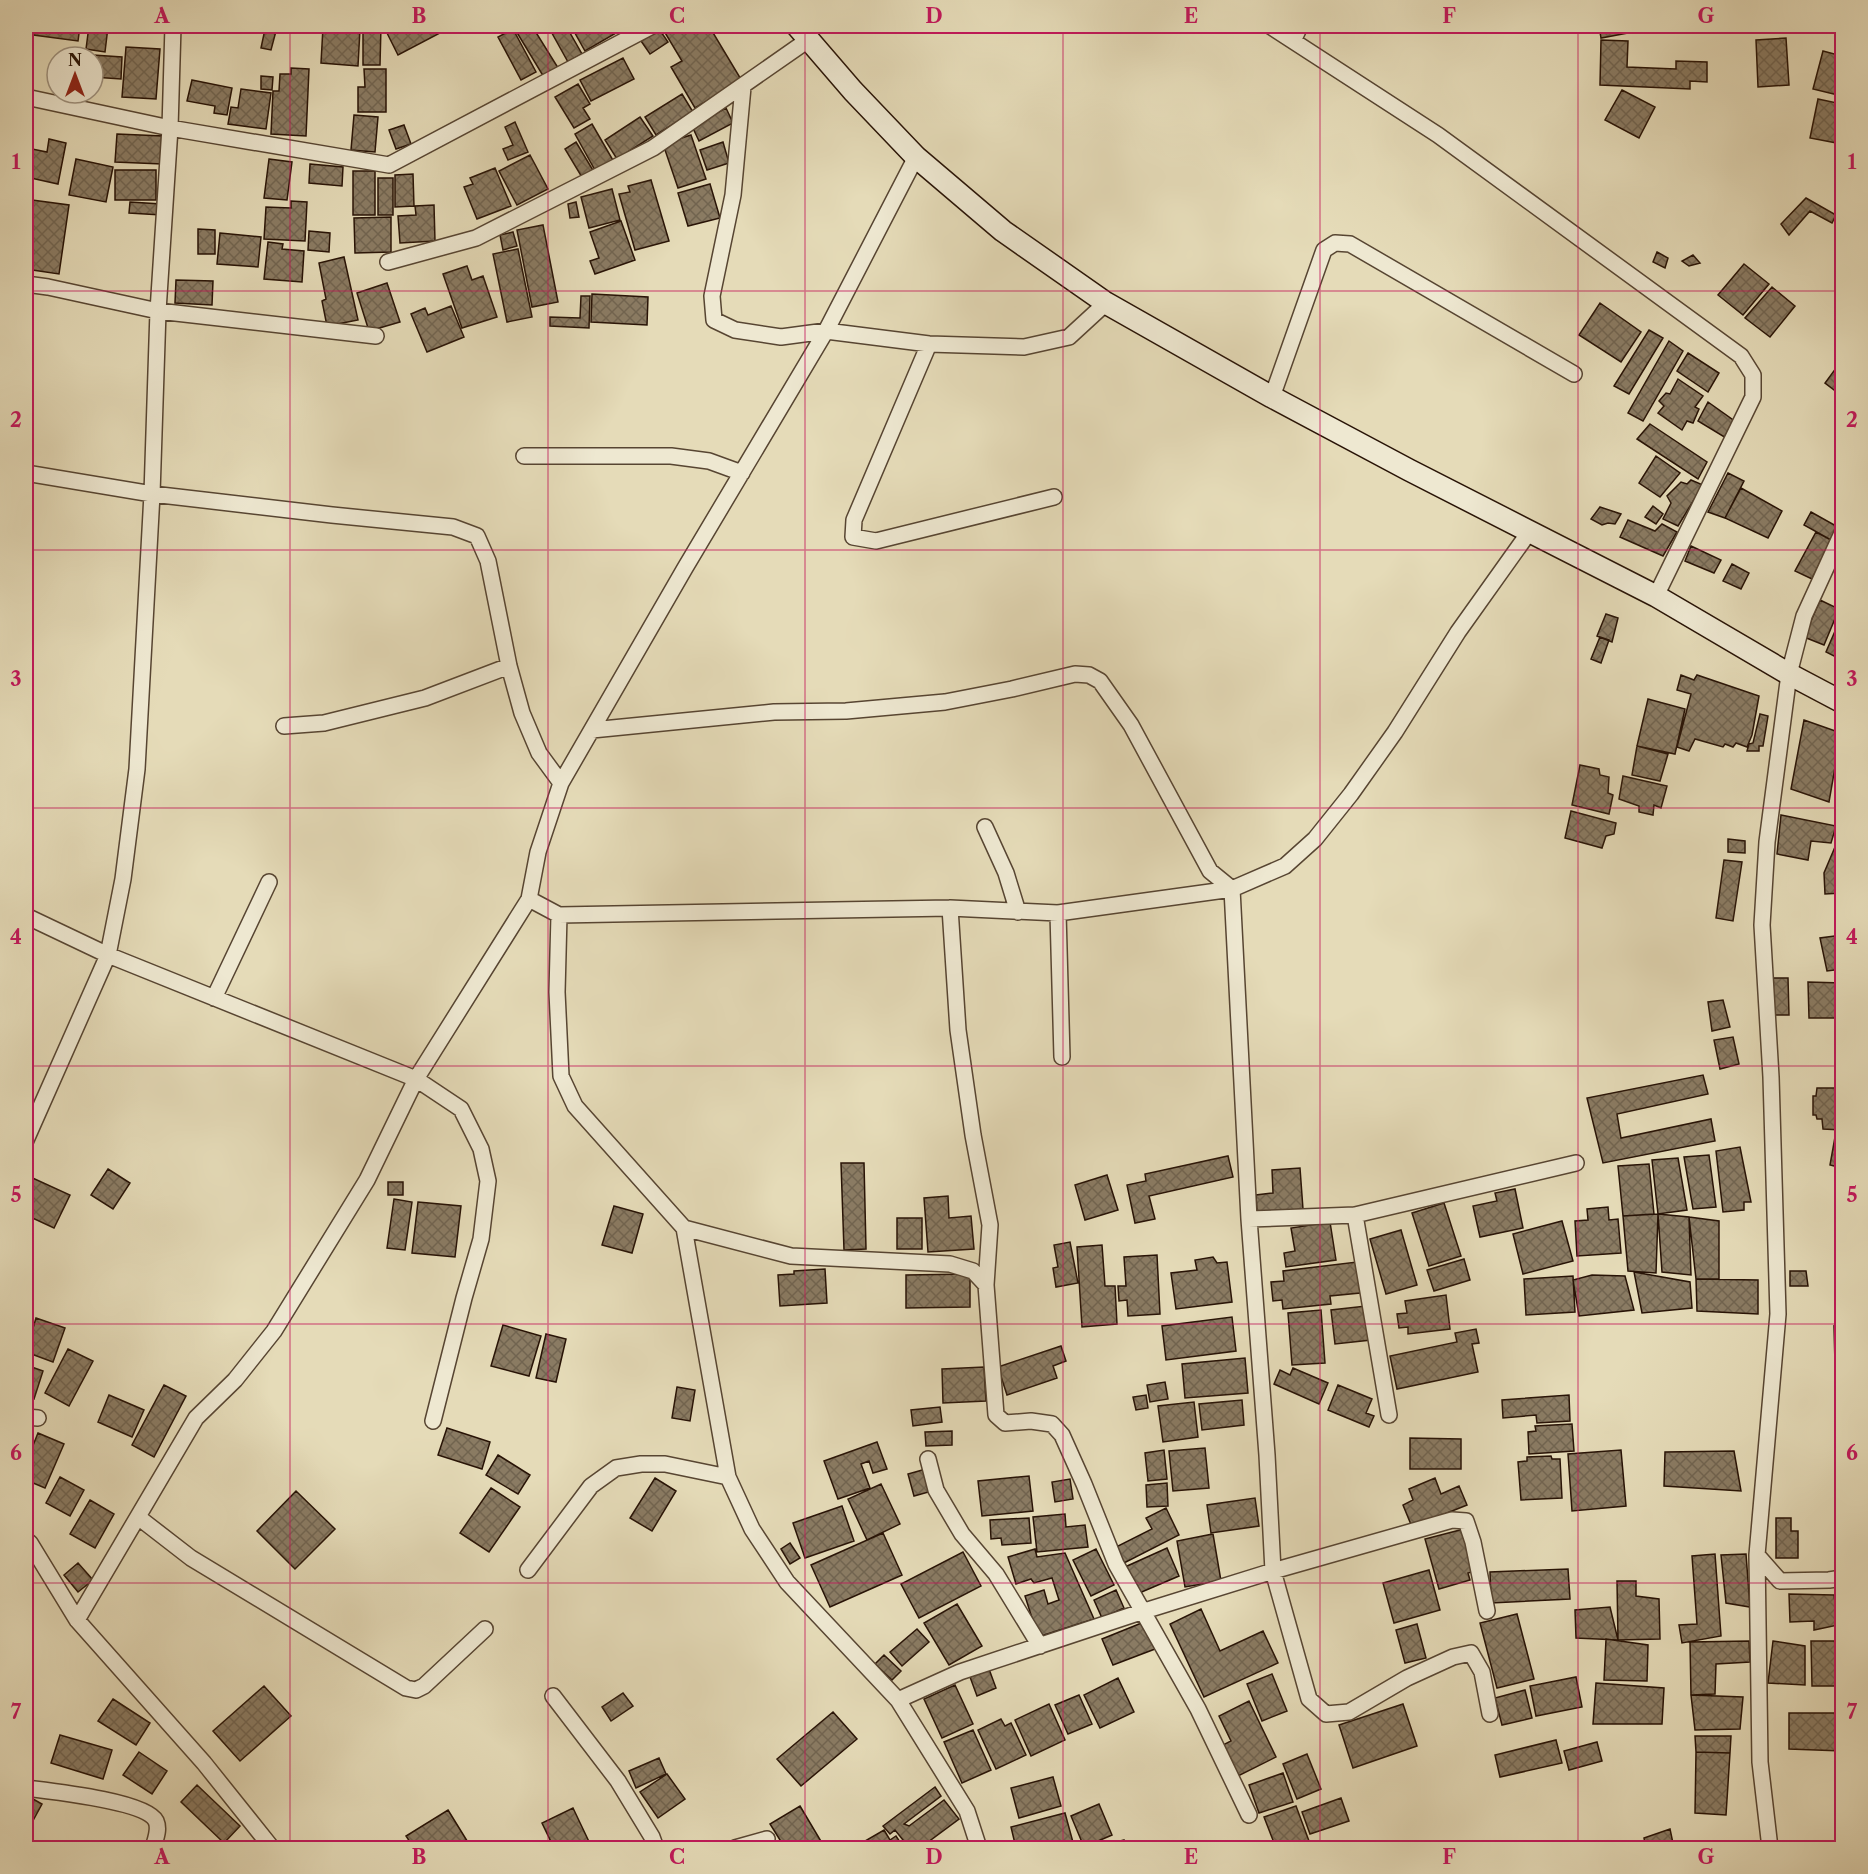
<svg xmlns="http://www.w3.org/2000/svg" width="1868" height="1874" font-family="'Libre Caslon Text',serif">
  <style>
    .building { fill: url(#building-cross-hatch); stroke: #281306; stroke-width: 1.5 }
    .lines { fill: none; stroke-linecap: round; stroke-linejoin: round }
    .street-casing { stroke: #574532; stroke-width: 18 }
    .secondary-casing { stroke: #281306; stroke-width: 24 }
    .street { stroke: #eee8d1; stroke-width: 15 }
    .secondary { stroke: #eee8d1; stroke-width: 21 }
    .grid { fill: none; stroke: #c2185b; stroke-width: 1.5; stroke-opacity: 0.55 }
    .neatline { fill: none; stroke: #c2185b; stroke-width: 2 }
    .grid-label { font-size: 20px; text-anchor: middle; font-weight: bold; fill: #c2185b }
  </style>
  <defs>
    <pattern id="building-cross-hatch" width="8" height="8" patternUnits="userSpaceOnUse" patternTransform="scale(1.5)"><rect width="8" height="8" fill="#8a7b63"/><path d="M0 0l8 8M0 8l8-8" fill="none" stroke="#716450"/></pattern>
  </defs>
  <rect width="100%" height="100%" fill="#e5dbb8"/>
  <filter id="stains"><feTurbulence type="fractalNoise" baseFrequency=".00333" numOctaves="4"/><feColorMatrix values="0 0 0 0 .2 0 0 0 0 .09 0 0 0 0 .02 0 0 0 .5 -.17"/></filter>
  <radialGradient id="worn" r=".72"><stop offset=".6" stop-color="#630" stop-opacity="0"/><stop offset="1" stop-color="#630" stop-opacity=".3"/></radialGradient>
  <path class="building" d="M26,26h54l-2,15 -52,-7z
    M89,26h28v3l-9,-2 -3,25 -19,-3z
    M363,26h18l-1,39h-17z
    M387,26h49l4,7 -42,22 -14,-28z
    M513,26h19l28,45 -15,8z
    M548,26h18l16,28 -14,8z
    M571,26h40l5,7 -31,18z
    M661,26h48l33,55 -47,27 -24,-41 11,-6z
    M1599,26h39l1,5 -38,7z
    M1703,26h45l1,5 -45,2z
    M323,27l37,2 -2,37 -37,-3z
    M265,29l11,2 -5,19 -10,-2z
    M513,29l23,43 -15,8 -23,-43z
    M659,29l9,13 -18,12 -9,-13z
    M1786,38l3,47 -31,2 -2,-47z
    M1601,40l27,1 -1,26 49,2v-8l31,1v20l-17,-1v8l-90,-4z
    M126,47l34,2 -4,50 -34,-2z
    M1823,51l19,5v40l-29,-7z
    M93,55l29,2 -1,22 -28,-2z
    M623,58l11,21 -43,22 -11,-21z
    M291,68l18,1 -3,67 -35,-2 2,-43h6l1,-17h11z
    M364,69h22v43h-28v-25h7z
    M261,76l12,1 -1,13 -11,-1z
    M192,80l40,8 -5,27 -13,-2 1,-7 -28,-5z
    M578,84l12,20 -7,4 7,11 -16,9 -19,-31z
    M241,89l30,4 -5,36 -38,-5 3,-17 7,1z
    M1622,90l33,17 -16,31 -34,-18z
    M682,94l11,18 -37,23 -11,-18z
    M1818,99l24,5v40l-32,-6z
    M726,108l7,15 -34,18 -7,-15z
    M354,115l24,2 -3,35 -24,-2z
    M640,117l13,19 -36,23 -12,-19z
    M515,122l13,30 -20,8 -5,-11 10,-4 -8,-18z
    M592,124l22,38 -18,10 -21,-38z
    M404,125l7,19 -15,5 -7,-19z
    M26,127l4,1 -3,20 20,4 2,-13 17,4 -8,41 -32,-7z
    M117,134l46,2 -1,28 -47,-2z
    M691,135l15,44 -28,9 -15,-44z
    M576,142l18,30 -11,7 -18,-30z
    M723,142l6,21 -22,7 -7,-20z
    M530,155l18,34 -31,16 -18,-34z
    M76,159l37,8 -7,35 -37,-7z
    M269,159l23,3 -5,38 -23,-2z
    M310,164l33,3 -1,19 -33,-3z
    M495,168l16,38 -34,13 -13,-32 9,-3 -3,-6z
    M115,170h41v30h-41z
    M353,171h22v44h-22z
    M413,174l1,32 -19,1v-32z
    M378,178h15v37h-15z
    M651,180l18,61 -34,9 -16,-56 11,-2 -2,-6z
    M710,184l10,34 -32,8 -10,-33z
    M612,189l8,31 -31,8 -8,-31z
    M1806,198l30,17 -4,8 -22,-12 -21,24 -8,-11z
    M32,200l37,5 -10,69 -33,-5v-20z
    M291,201l16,1 -2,39 -41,-2 2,-32 25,1z
    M130,202l31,2v11l-32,-2z
    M576,202l3,15 -9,1 -2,-14z
    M434,205l1,36 -35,2 -2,-27 18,-1 -1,-9z
    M391,217v35l-36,1 -1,-35z
    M621,221l14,39 -40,14 -5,-13 9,-3 -9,-26z
    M543,225l15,77 -26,5 -15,-77z
    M198,229l17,1v24h-17z
    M309,231l21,2 -1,19 -21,-2z
    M513,232l4,14 -14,4 -3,-15z
    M220,233l41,4 -3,30 -41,-3z
    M268,242l15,2 -1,5 22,2 -2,31 -38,-3z
    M518,249l14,68 -25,5 -14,-68z
    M1657,252l11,6 -3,10 -12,-6z
    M1693,255l7,8 -11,3 -7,-5z
    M344,257l14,63 -31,6 -5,-25 4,-2 -7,-36z
    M1744,264l25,20 -26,31 -25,-20z
    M467,266l5,14 11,-4 14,41 -35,11 -19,-54z
    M176,280l37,1 -1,24 -37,-2z
    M387,283l13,39 -31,9 -12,-38z
    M1772,287l23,19 -25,31 -25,-19z
    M592,294l56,3 -1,28 -56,-3z
    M581,296h9l-1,32 -39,-2v-9l30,1z
    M1600,303l41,29 -20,30 -42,-27z
    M451,306l13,31 -37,15 -16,-38 14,-6 3,7z
    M1649,330l14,8 -34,56 -15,-8z
    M1669,341l14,10 -40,70 -15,-8z
    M1688,353l31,20 -11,19 -31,-21z
    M1842,360v36l-17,-13z
    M1678,379l25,17 -8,11 4,2 -6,14 -6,-2 -5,9 -24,-17 6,-7 -5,-5 7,-8 4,1z
    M1708,402l28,20 -10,16 -28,-17z
    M1650,424l57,38 -9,17 -61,-40z
    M1656,456l24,17 -20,24 -21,-14z
    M1728,473l16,8 -19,37 -17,-6z
    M1691,480l12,5 -25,41 -15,-7 8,-16 -4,-7 14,-14 6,2z
    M1741,488l41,23 -14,27 -43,-20z
    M1653,506l10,8 -7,10 -11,-7z
    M1600,507l21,7 -6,10 -7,-1 -6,2 -11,-6z
    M1811,512l27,15 -7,13 -27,-15z
    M1628,520l27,11 7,-7 15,8 -14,24 -43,-19z
    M1816,532l15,8 -19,39 -17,-8z
    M1691,546l30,14 -7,13 -29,-12z
    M1732,564l17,9 -8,16 -18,-8z
    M1820,600l19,9 -15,36 -20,-8z
    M1606,614l12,4 -6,24 -15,-6z
    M1842,615v45l-16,-8z
    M1600,637l9,3 -8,23 -10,-4z
    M1681,675l13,5 3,-5 62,21 -7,39 -5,12 -11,-4 -3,4 -8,-3 -2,3 -28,-8 -6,12 -12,-4 14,-53 -14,-4z
    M1648,699l37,10 -10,45 -38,-8z
    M1760,714l8,2 -5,30h-4v5h-12l2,-7 4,-1z
    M1804,720l37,13 -12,69 -38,-13z
    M1637,746l31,8 -8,27 -28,-6z
    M1580,765l19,4 1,6 9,2 -1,16 5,2 -4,19 -37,-9z
    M1623,776l44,10 -6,22 -7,-3 -1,10 -14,-3v-6l-20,-7z
    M1571,811l45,12 -2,11 -8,2 -4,12 -37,-10z
    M1781,815l55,11 -5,17 -20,-2 -3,19 -31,-6z
    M1728,839l17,2v12l-17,-1z
    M1835,847l7,3v43l-17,1 -1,-21z
    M1724,860l18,2 -9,59 -17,-3z
    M1842,935v34l-15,2 -7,-33z
    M1770,978h18l1,37h-18z
    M1808,982l34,1v35h-33z
    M1723,1000l7,27 -18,4 -4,-29z
    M1733,1037l6,27 -19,5 -6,-29z
    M1703,1075l5,19 -91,20 4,24 90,-19 4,22 -112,22 -16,-65z
    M1817,1088h20v2h5v40l-19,-1 -1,-10h-5l-1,-4h-3v-19h3z
    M1835,1137l7,2v29l-12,-3z
    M1740,1147l11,55h-7v8l-21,2 -7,-61z
    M1709,1155l7,52 -23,2 -9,-52z
    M1228,1156l5,21 -84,19 6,23 -20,4 -8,-38 19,-4 -1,-7z
    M1678,1158l9,52 -29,4 -6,-54z
    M841,1163h23l2,86 -22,1z
    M1649,1164l5,50 -31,2 -5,-50z
    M1300,1168l3,41 -46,4 -1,-18 17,-2 -1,-23z
    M108,1169l22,14 -17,26 -22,-14z
    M26,1175l44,20 -16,33 -28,-13z
    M1107,1175l11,35 -33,10 -10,-35z
    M388,1182h15v13h-15z
    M1515,1189l8,39 -43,9 -7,-31 24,-5 -2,-8z
    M948,1196l1,22 22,-2 3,33 -46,3 -4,-54z
    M394,1199l18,3 -7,48 -18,-2z
    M418,1202l43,4 -6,51 -43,-4z
    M1444,1203l17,53 -32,10 -17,-53z
    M614,1206l29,8 -11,39 -30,-8z
    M1608,1207l1,13 9,-1 3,34 -44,3 -2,-35 13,-1 -1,-11z
    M1658,1214l-2,59 -28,-2 -5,-55z
    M1658,1214l31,3 2,58 -29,-3z
    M1689,1217l30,4v58h-23z
    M897,1218h25v31h-25z
    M1562,1221l11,40 -50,13 -10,-40z
    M1330,1222l6,38 -50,7 -2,-14 11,-2 -4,-23z
    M1401,1230l16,55 -31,9 -16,-55z
    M1070,1242l8,41 -22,4 -3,-19 5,-1 -4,-22z
    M1102,1245l3,41h10l2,38 -35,3 -5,-80z
    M1157,1255l3,59 -32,2 -1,-16 -8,1 -1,-15h8l-2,-29z
    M1213,1257l4,6 10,-1 5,40 -56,7 -5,-36 26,-3 -2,-10z
    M1464,1259l6,21 -36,11 -7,-21z
    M1357,1262l3,31 -30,3 1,8 -48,5 -1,-9 -9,1 -2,-19 13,-1 -1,-10z
    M825,1269l2,34 -47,3 -2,-31 16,-1v-3z
    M1790,1271h16l2,15h-18z
    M1634,1272l56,10 2,26 -50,5z
    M970,1274v33l-64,1v-33z
    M1592,1275l33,1 9,34 -55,6 -6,-36z
    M1573,1276l2,36 -49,3 -2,-36z
    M1696,1279l62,1v34l-61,-3z
    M1446,1295l4,34 -42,5v-7l-9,1 -2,-14 10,-1 -2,-12z
    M1366,1306l5,34 -36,4 -4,-34z
    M1321,1310l4,53 -33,2 -4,-52z
    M1232,1317l4,34 -70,9 -4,-34z
    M36,1318l29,10 -12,34 -27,-10z
    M503,1325l38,11 -12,40 -38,-10z
    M1834,1326l8,2v35l-7,1z
    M1476,1329l3,14 -7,1 6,28 -81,17 -7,-33 67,-14 -2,-9z
    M546,1334l20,5 -10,43 -20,-4z
    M1061,1346l5,15 -13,5 4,12 -50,17 -9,-28z
    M68,1349l25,12 -24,45 -24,-13z
    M1245,1358l3,35 -63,5 -3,-34z
    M26,1365l17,6 -9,28 -8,-3z
    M984,1367l2,34 -43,2 -1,-34z
    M1293,1368l35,15 -9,21 -45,-20 6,-14 10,5z
    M1165,1382l3,17 -18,3 -3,-17z
    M164,1385l22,11 -32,61 -22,-12z
    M1338,1385l34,14 -6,14 8,3 -5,11 -41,-17z
    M677,1387l18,3 -5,31 -18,-3z
    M109,1395l35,15 -12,27 -34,-15z
    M1146,1395l2,13 -12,2 -3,-13z
    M1569,1395l1,26 -33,2 -1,-8 -33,3 -1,-18z
    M1242,1400l2,25 -42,5 -3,-26z
    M1194,1402l4,35 -35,5 -5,-36z
    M940,1407l2,15 -29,4 -2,-16z
    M1572,1424l2,27 -45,3 -1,-22 8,-1 -1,-5z
    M447,1428l43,14 -8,27 -44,-14z
    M952,1431v14l-26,1 -1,-14z
    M38,1433l26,11 -19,44 -19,-8v-17z
    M1410,1438l51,1v30h-51z
    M877,1442l10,27 -14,4 -4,-12 -8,3 9,24 -32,11 -14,-38z
    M1205,1448l4,40 -36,3 -4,-40z
    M1164,1450l3,29 -19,2 -3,-28z
    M1621,1450l5,56 -54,5 -4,-57z
    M1734,1451l7,40 -77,-5 1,-34z
    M498,1455l32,20 -12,19 -32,-19z
    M1551,1456l1,3h8l2,39 -41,2 -3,-38 9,-1v-4z
    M926,1469l6,22 -18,5 -6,-22z
    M1029,1476l4,35 -51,5 -4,-35z
    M60,1477l24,13 -14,26 -24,-13z
    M655,1478l21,13 -24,40 -22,-13z
    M1435,1478l6,16 18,-8 8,19 -55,22 -9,-22 10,-5 -4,-11z
    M1070,1479l3,20 -18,3 -3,-20z
    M1167,1483l1,23 -21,1 -1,-22z
    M881,1484l19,40 -33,16 -19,-41z
    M491,1488l29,19 -31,45 -29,-19z
    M296,1491l39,38 -40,40 -38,-38z
    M1255,1498l4,28 -48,7 -4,-28z
    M90,1500l24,14 -19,34 -25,-14z
    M842,1506l12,35 -49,17 -12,-35z
    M1166,1508l13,27 -55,28 -8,-16 36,-18 -6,-11z
    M1065,1514l1,13 19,-2 3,22 -51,5 -4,-35z
    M1029,1518l2,25 -29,2 -1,-7 -10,1 -1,-19z
    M1776,1518h15v13h7v27h-22z
    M1464,1529l12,42 -8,2 2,7 -31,9 -14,-50z
    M883,1533l19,42 -72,32 -19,-42z
    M1213,1534l8,47 -36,6 -8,-46z
    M790,1543l10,15 -10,6 -9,-15z
    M1167,1548l12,28 -42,18 -12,-27z
    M1035,1549l2,8 28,-4 29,66 -56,18 -13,-41 19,-6 4,14 11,-4 -7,-22 -18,5 -3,-4 -15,5 -8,-27z
    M1096,1549l18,36 -23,11 -18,-36z
    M963,1552l18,34 -62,32 -18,-34z
    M1715,1554l6,82 -39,7 -3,-18 18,-1 -5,-68z
    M1746,1554l4,53 -24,-4 -5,-48z
    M78,1563l15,17 -15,12 -14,-17z
    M1568,1569l2,30 -79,4 -1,-31z
    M1429,1570l11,40 -46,13 -11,-40z
    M1617,1581h19v15l23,3 1,40 -42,1z
    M1116,1590l8,18 -22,10 -8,-18z
    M1789,1594l45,1 4,30 -24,5v-9l-24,1z
    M957,1604l25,42 -33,19 -25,-42z
    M1610,1607l8,33 -42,-2 -1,-28z
    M1201,1609l19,42 43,-20 15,32 -74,34 -34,-73z
    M1517,1614l17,65 -37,9 -17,-65z
    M1144,1622l11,27 -42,16 -11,-26z
    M1417,1624l9,34 -21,5 -9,-33z
    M917,1629l12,13 -27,24 -12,-14z
    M1606,1639l42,6 -1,36 -43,-1z
    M1749,1641l1,21 -34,2 -1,30 -24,1 -1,-53z
    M1773,1641l32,5v39l-37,-2z
    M1811,1641h31v45h-30z
    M884,1655l17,16 -9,9 -17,-16z
    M989,1669l7,19 -19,8 -7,-19z
    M1272,1674l15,37 -25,10 -15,-37z
    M1576,1677l6,30 -46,9 -6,-30z
    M1118,1678l16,34 -34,16 -16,-33z
    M1596,1683l68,5 -2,36h-69z
    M955,1685l18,39 -31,14 -18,-39z
    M264,1686l27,30 -51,45 -27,-30z
    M1525,1690l7,28 -30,7 -7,-27z
    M623,1693l10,13 -22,15 -9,-14z
    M1079,1695l13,29 -24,10 -13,-29z
    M1691,1695l52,2 -3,32 -45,1z
    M113,1699l37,24 -14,22 -38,-24z
    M1249,1701l27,56 -40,20 -15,-31 10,-5 -12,-25z
    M1049,1704l16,36 -34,16 -16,-36z
    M1403,1704l14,42 -64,22 -14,-43z
    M833,1712l24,27 -56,47 -24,-27z
    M1789,1713h53v38l-53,-2z
    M1001,1719l4,7 6,-3 15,32 -30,14 -18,-39z
    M973,1730l18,40 -29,13 -18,-41z
    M60,1735l52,15 -9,29 -52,-16z
    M1695,1736h36l-1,17 -34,-1z
    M1556,1740l6,23 -62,14 -5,-22z
    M1597,1742l5,19 -33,9 -5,-19z
    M139,1752l28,19 -15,23 -29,-19z
    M1696,1752l34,1 -4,62 -31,-2z
    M1307,1754l14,35 -24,10 -14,-35z
    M659,1758l7,16 -30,14 -7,-17z
    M1283,1773l10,29 -34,11 -10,-28z
    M667,1774l18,25 -27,19 -18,-26z
    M1053,1777l8,29 -42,12 -8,-30z
    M197,1785l43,41 -16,17 -43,-41z
    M935,1787l6,9 -37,28 5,2 35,-26 15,19 -39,29h-3l-5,-7 -5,4 -12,-15 -5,4 -7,-8z
    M26,1795l16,9 -13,24 -3,-2z
    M1341,1798l8,23 -39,13 -8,-22z
    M1099,1804l13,31 -28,12 -13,-31z
    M800,1806l25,42h-40l-15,-24z
    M1296,1806l13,35 -21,7h-12l-12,-31z
    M573,1808l19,40h-38l-12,-25z
    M448,1810l21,34 -8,4h-47l-8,-12z
    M1065,1813l9,33 -11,2h-47l-5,-21z
    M1670,1829l4,19h-28l-2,-10z
    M884,1830l6,10 6,-4 8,12h-51z
    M1124,1840l2,8h-31z"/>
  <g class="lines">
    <defs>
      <path id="street" d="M1270,26l168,109 303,221 12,19v22l-97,199
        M1293,41l7,-15
        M743,87l-10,108 -21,101 2,24 21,10 46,7 45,-6 103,13 95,3 45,-10 37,-34
        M26,97l144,31 219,37 263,-139
        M388,262l88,-24 177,-90 155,-108
        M26,284l22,3 110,24 218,25
        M929,344l-75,176 -1,17 23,4 178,-44
        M1272,397l52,-147 11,-7 15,1 224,130
        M524,456h147l38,5 33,12
        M26,473l126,21 180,21 121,12 24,9 11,25 21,105 13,47 17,40 22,30
        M284,726l40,-3 101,-25 84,-32
        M592,730l182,-18 72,-1 99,-9 67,-13 63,-15 14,1 11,6 31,44 79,146 22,18 17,330 18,236 6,116 36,128 17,15 23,-2 58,-34 46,-21 18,-4 11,19 8,42
        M985,827l21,46 12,39
        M529,899l30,16 391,-7 108,5 174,-24 53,-23 30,-27 36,-45 44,-62 63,-100 72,-101
        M950,908l8,122 15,105 17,90 -4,60
        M1058,913l4,144
        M559,915l-2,77 4,84 14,30 109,122 44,249 24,52 35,53 111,118 69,111 12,37
        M26,916l82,39 308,124 45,30 20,40 7,32 -7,58 -17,59 -31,123
        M214,998l55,-116
        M26,1140l82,-185 15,-76 14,-110 15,-275 6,-183 12,-183 3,-102
        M1355,1215l34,200
        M1249,1219l106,-4 221,-52
        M684,1228l107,28 159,8 23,7 13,14 10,130 9,8 26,-2 21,3 10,11 22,49 32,80 82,145 51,106
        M26,1417l12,1
        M928,1459l8,31 26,44 34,40 44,72
        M138,1517l53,41 215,130 10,2 8,-4 61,-57
        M26,1540l4,3 47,77 127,143 68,85
        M1757,1555l23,26 49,-1 13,-2
        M528,1570l63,-84 25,-18 25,-4h24l63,13
        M77,1620l119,-202 39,-38 39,-49 93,-151 49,-101 113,-180 9,-47 23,-69 124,-215 141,-237 90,-174
        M553,1696l65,85 34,56 4,11
        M898,1700l62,-28 181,-60 132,-41 179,-51 14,1 7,21 14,69
        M26,1788c23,3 120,13 130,33 4,9 -1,19 -3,27
        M735,1848l32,-9
        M1770,1848l-10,-86 -3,-207 21,-241 -7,-237 -9,-152 5,-83 22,-168 15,-58 38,-83"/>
      <path id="secondary" d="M797,26l56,65 63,66 87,74 103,72 166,94 137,73 247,126 133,78 53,28"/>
    </defs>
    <use href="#street" class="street-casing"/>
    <use href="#secondary" class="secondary-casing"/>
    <use href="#street" class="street"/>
    <use href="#secondary" class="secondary"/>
  </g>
  <path class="grid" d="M290,26v1822M548,26v1822M805,26v1822M1063,26v1822M1320,26v1822M1578,26v1822M26,291h1816M26,550h1816M26,808h1816M26,1066h1816M26,1324h1816M26,1583h1816"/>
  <rect width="1868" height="1874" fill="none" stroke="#e5dbb8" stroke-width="66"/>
  <g transform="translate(75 75)"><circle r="28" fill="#eee8d1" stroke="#9f9380" stroke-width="1.5"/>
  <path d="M0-4.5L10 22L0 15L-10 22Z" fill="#8f2418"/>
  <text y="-9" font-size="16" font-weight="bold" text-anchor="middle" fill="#281306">N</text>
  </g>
  <rect x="33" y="33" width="1802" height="1808" class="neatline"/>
  <g class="grid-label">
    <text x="162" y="23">A</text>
    <text x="419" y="23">B</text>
    <text x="677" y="23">C</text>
    <text x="934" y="23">D</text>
    <text x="1191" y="23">E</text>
    <text x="1449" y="23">F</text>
    <text x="1706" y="23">G</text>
    <text x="16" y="169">1</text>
    <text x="1852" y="169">1</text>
    <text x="16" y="427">2</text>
    <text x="1852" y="427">2</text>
    <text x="16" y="686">3</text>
    <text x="1852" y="686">3</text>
    <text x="16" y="944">4</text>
    <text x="1852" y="944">4</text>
    <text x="16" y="1202">5</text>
    <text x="1852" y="1202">5</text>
    <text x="16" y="1460">6</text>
    <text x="1852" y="1460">6</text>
    <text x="16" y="1719">7</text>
    <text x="1852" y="1719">7</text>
    <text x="162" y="1864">A</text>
    <text x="419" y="1864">B</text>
    <text x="677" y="1864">C</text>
    <text x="934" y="1864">D</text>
    <text x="1191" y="1864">E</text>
    <text x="1449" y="1864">F</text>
    <text x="1706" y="1864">G</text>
  </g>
  <rect width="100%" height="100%" filter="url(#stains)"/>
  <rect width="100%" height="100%" fill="url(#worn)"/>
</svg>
